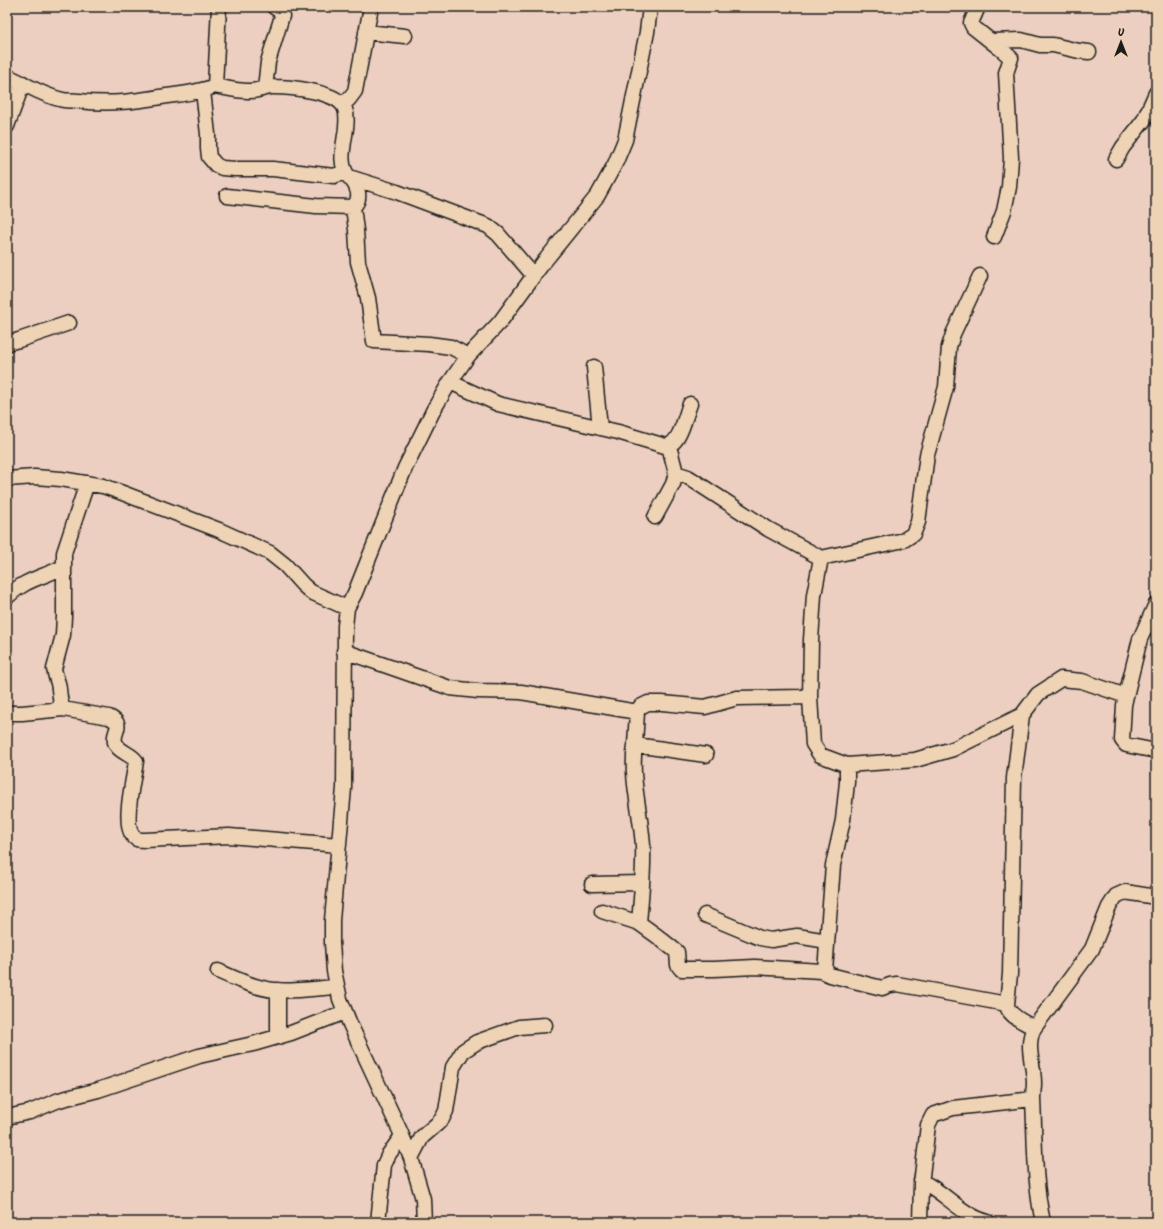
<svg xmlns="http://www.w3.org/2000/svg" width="1163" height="1229" font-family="Kalam,sans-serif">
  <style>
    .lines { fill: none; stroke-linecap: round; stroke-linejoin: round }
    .minor-casing { stroke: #1c1c1c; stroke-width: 17 }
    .minor { stroke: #eed3b5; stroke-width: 14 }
  </style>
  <rect width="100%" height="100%" fill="#eccfc0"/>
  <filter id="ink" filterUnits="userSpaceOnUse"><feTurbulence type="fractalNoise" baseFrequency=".025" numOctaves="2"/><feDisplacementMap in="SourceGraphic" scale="8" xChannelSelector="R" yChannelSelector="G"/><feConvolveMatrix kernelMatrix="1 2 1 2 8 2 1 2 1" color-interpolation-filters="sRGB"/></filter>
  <g filter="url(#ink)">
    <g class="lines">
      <defs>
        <path id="minor" d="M219,7l-4,79c11,2 22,5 33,5 9,1 16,-4 24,-4 17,0 67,4 73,22 7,20 -12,50 4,68l48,15 91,34 10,8 36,42
          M978,7l-7,16 2,4 29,23 9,8 -5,15 5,85 -2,29 -5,24 -10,26
          M366,32l39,4
          M991,41l30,-1 19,5h13l26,6 10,1
          M7,76c19,8 36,20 56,24 5,1 11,0 16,1 32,4 57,0 88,-5 17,-2 33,-4 48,-10
          M265,88l3,-26 14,-46 -2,-5 -6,-4
          M203,91l5,43v15l1,8 7,8 6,3 13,1h38l61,7 10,-4
          M343,104l6,-5 6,-8 16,-84
          M7,126l16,-43
          M1116,159l7,-12 21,-27 12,-27
          M227,196l89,10 37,1c10,-9 4,-22 -4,-30
          M353,207l3,23 2,32 10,36 6,43 55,3 22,3 17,9
          M7,343l12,-3 50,-17
          M594,367l6,61
          M450,382l48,22 120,28 47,14c15,0 20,-30 25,-42
          M676,473l12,4 80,52 53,29
          M7,479l28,-2 26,2 42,7 17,6 99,38 51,23 15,12 18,20 8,7 36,16
          M87,483l-23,70v63l-1,19 -9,34c1,5 2,9 4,14 2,8 1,18 5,26l46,8c17,8 3,14 6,25 3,10 15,11 21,19 -2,17 -14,62 -3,75 3,4 7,4 12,4l84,-4 110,9
          M655,517l18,-33 3,-11 -7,-27
          M7,597c18,-18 35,-19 56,-30
          M1156,604l-16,35 -14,57 -2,9 -2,35 4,5 30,6
          M344,651l106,37 28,3 43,1 116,20
          M810,698l1,-58 3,-45 7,-37 83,-18 9,-6 5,-12 9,-67 19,-68 3,-40 4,-13 27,-58
          M7,713h15l41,-4
          M1022,715l-8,63 -4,196 -3,30c0,12 18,18 27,24
          M635,745l2,-33 3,-5 8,-4h14l43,4 32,-9 66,-1 7,1 3,46 7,11 27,10 68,-5 38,-11 69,-34 16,-21 23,-15 21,2 44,15
          M592,884l50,-1
          M602,911l37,12 18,13 20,16 1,13 3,4h33l41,-2 66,4 9,4 52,13 8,-3 7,-1 110,20
          M705,915l55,23 11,2 26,-4 30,5
          M639,923c2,-25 5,-51 4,-77 -2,-33 -13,-68 -8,-101l71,10
          M218,971c18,8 37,17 56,19 21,2 43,-2 63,-3
          M825,971l8,-106 10,-45 4,-38v-17
          M278,990v47
          M1033,1099c2,41 1,83 10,123
          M7,1117l23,-5 29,-12 39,-10 101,-34 54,-12 38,-11 54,-21
          M411,1158l11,-21 15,-13 5,-5 4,-8 7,-44 10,-16 14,-9 42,-15 26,-2
          M921,1181c24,11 41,35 67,41
          M378,1222l6,-57 5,-11 13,-18
          M424,1222l-1,-23 -12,-41 -11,-27 -50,-107 -10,-25 -6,-28 -2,-28v-23l12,-132 1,-162 2,-18 8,-15 50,-125 29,-59 16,-27 18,-26 32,-34 43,-59 55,-68 17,-31 10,-24 22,-108 3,-25
          M920,1222l1,-38 5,-42 2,-17 5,-10 20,-7 80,-9c0,-5 1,-11 1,-16 0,-19 -9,-37 0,-55l58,-79 17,-42 7,-11 9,-4 31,5"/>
      </defs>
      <use href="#minor" class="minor-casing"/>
      <use href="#minor" class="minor"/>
    </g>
  </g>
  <rect width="1163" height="1229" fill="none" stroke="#eed3b5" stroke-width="24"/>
  <rect x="12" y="12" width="1139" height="1205" fill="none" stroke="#1c1c1c" stroke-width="1.5" filter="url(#ink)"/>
  <g transform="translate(1121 42)" stroke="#eed3b5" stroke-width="3" paint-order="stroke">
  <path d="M0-3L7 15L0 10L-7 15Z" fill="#1c1c1c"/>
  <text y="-6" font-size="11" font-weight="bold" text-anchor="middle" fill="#1c1c1c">U</text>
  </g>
</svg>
